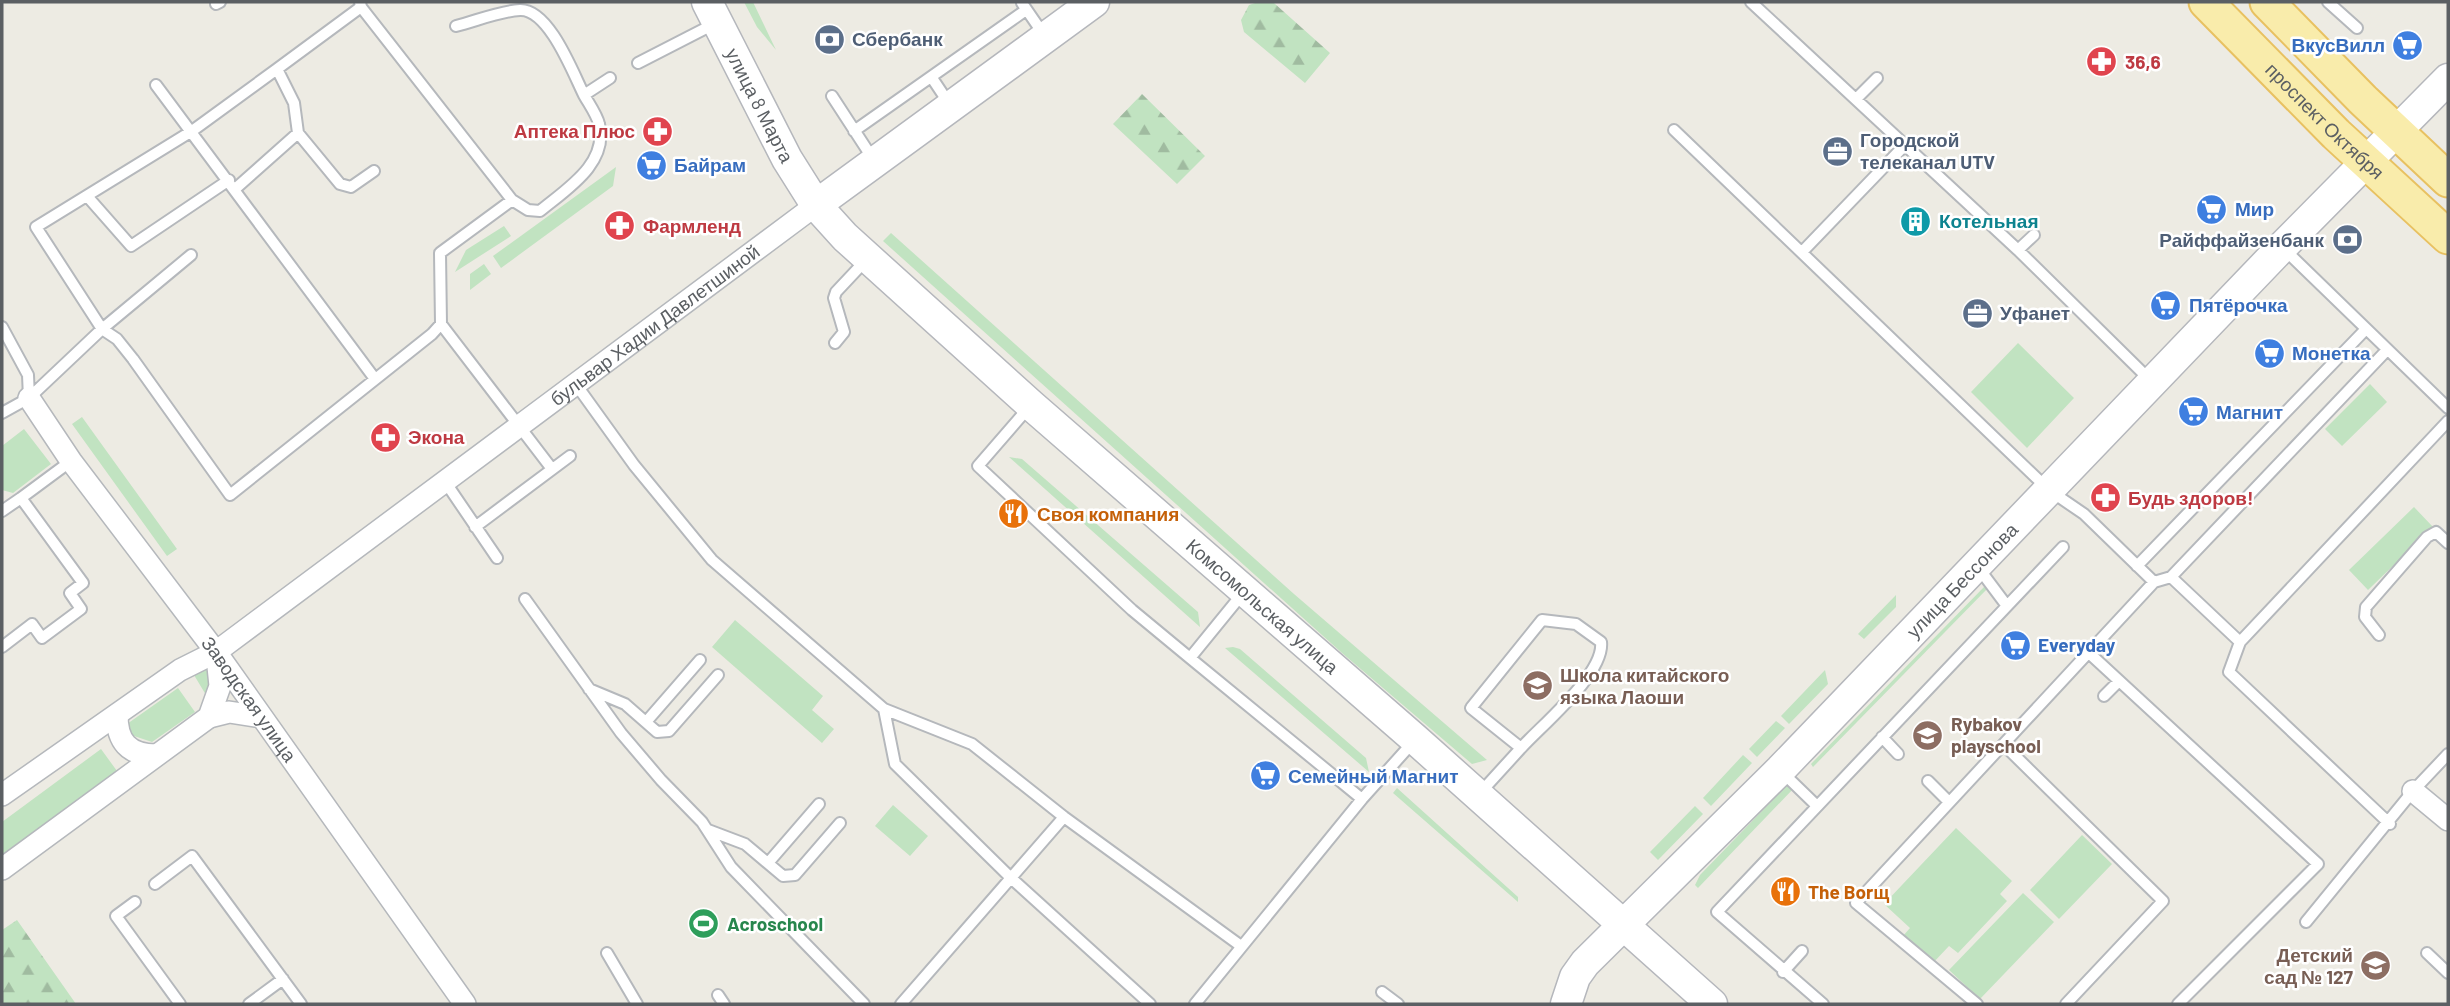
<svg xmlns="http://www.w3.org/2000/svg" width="2450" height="1006" font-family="Barlow,sans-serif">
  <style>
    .green { fill: #c1e3c1 }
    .forest { fill: url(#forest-firs) }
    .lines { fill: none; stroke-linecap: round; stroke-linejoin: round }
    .lane-casing { stroke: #b5b8bc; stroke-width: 14 }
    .street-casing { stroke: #b5b8bc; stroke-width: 24 }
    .secondary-casing { stroke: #b5b7bc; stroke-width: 33 }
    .primary-casing { stroke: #e8c161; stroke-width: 37 }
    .lane { stroke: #fff; stroke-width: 10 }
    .street { stroke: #fff; stroke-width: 21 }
    .secondary { stroke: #fff; stroke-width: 30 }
    .primary { stroke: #f9ecab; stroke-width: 33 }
    .labels { text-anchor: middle; stroke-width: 5; stroke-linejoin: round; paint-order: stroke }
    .service-label { font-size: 19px; font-weight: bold; fill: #4e5e75; stroke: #fff; text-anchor: start }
    .shop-label { font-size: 19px; font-weight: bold; fill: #366cbe; stroke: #fff; text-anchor: start }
    .health-label { font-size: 19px; font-weight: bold; fill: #be3a42; stroke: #fff; text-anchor: start }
    .street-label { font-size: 19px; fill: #5b5f63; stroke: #fff }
    .culture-label { font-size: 19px; font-weight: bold; fill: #0d838f; stroke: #fff; text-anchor: start }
    .food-label { font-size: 19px; font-weight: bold; fill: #c56008; stroke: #fff; text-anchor: start }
    .education-label { font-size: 19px; font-weight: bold; fill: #785e54; stroke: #fff; text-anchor: start }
    .leisure-label { font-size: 19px; font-weight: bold; fill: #27864d; stroke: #fff; text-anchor: start }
  </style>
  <defs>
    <pattern id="forest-firs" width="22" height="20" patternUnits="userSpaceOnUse" patternTransform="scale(1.75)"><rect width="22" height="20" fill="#c1e3c1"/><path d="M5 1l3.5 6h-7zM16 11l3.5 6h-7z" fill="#a0bba0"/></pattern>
  </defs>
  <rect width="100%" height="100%" fill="#edebe3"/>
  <path class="green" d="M744,2h9l23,48 -19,-23z
    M616,167l-3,19 -112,82 -8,-12z
    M504,226l7,10 -56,36 11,-22z
    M891,233l403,361 193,166 -15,4 -130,-111 -459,-412z
    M484,264l7,10 -21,16v-16z
    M2018,343l56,55 -47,50 -56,-56z
    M2370,384l17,18 -45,44 -17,-17z
    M82,417l95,132 -10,7 -95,-132z
    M24,429l27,35 -38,29 -11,-3v-44z
    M1009,457l13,2 176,153 2,15z
    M2414,507l19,20 -65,63 -19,-20z
    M1984,587l4,1 -175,179 -2,-3z
    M1896,595v12l-32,32 -6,-5z
    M735,620l88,76 -11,14 22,19 -12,14 -110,-96z
    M1233,647l7,2 126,109 3,14 -144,-124z
    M207,667l8,12 -6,21 -15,-25z
    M1825,670l3,14 -39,40 -8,-8z
    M178,688l17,24 -43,30 -21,-7 -4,-11z
    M1776,721l9,7 -28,29 -8,-8z
    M101,749l16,22 -115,86v-35z
    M1743,755l9,8 -41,43 -8,-8z
    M1789,783l5,5 -96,100 -3,-3 5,-10z
    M1397,788l121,109v5l-125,-109z
    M893,805l35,31 -18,20 -35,-30z
    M1695,806l8,8 -45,46 -8,-8z
    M1956,828l56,53 -12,13 7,7 -49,52 -9,-7 -17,18 -29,-28 7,-8 -26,-24z
    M2082,835l30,29 -53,55 -29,-29z
    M2023,893l31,29 -74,77 -31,-29z"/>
  <path class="forest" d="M1258,2l16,1 56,50 -25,30 -61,-51 -3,-12 8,-15z
    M1142,94l63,62 -28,28 -64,-60z
    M17,920l59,84h-74v-74z"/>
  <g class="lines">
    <defs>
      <path id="lane" d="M360,2l1,5 151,193
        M1751,2l267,248 132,130
        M2328,2l29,26
        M1022,3l22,32
        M216,4l4,-2
        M456,26c20,-5 44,-15 64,-16 29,-1 53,63 64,85l26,-17
        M638,63l76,-39
        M277,69l84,-62
        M932,78l18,27
        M156,85l219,294
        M832,96l41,63
        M1856,99l21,-21
        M1674,130l375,360 35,24 70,68
        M854,131l172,-121
        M298,133l42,51 11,3 23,-16
        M235,189l63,-56 -4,-30 -17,-34 -85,62 -156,96 66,102 15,10 16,20 97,136 202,-161 9,-10
        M87,196l44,50 98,-66
        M2284,249l164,159
        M2018,250l16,-15
        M1802,252l103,-107
        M2,327l26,48 1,23
        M835,343l9,-11 -10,-34 2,-6 31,-33
        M575,383l59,82 78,95 172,149 88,35 92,73 177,129
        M1030,406l-52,60 154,144 58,48 53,-65
        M2,413l27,-15 73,-69 89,-74
        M552,469l-111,-145 -1,-71 72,-53 16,10 12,1c25,-21 69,-47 59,-87 -2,-9 -10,-20 -15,-29
        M444,480l53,78
        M2,511l19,-13
        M475,527l95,-71
        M1977,566l30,40
        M2137,566l229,-237
        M2171,577l216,-227
        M525,599l96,134 40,47 41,42 29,45 133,137
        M2379,635l-14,-18 1,-10 61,-70 9,-5 12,11
        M2,647l30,-23 10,14 39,-29 -11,-16 13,-10 -62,-85 50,-37
        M2089,653l229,211 -140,140
        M1190,658l172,141 52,-58
        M589,689l36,15 32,28 12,-1 49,-56
        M2104,696l15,-15
        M884,709l11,55 116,114 139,126
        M646,722l54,-62
        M1882,737l16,17
        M2004,745l159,156 -97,103
        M1782,772l34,33
        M1928,781l21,21
        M1480,793l41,-45 -50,-40 71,-88 34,4 25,18c4,31 -58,82 -80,106
        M2390,824l-161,-152 11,-30 208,-221
        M708,830l37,14 38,32 12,-1 45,-52
        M768,863l51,-59
        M155,884l37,-28 109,148
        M135,902l-19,14 64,88
        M2306,922l107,-131 35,-37
        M607,953l30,51
        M2427,953l21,20
        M1783,972l19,-21
        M1382,992l16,12
        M718,995l6,9
        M249,1004l34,-25
        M901,1004l163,-187
        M1195,1004l167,-205
        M1823,1004l-106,-92 346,-365
        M1977,1004l-121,-101 298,-321 17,-5 69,65"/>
      <g id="street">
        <path id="s1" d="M29,398l42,63 145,191 249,352"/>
        <path d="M117,715c0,26 11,40 39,40"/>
        <path d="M209,717l20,-5 32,5"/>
        <path d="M2413,791l35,29"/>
        <path id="s2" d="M2,795l178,-125 36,-18 600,-447"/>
        <path d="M2,869l207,-152 11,-31 -3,-29"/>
      </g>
      <g id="secondary">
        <path id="s3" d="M707,2l80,157 29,46 29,32 186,168 384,334 297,265"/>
        <path d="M816,205l278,-203"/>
        <path id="s4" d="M1566,1004l9,-27 10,-14 195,-193 502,-523 166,-168"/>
      </g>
      <g id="primary">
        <path id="s5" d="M2206,2l130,132 112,103"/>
        <path d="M2267,2l96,98 85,80"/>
      </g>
    </defs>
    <use href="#lane" class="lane-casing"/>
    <use href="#street" class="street-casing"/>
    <use href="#secondary" class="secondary-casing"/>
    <use href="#primary" class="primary-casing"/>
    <use href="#lane" class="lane"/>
    <use href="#street" class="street"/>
    <use href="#secondary" class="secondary"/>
    <use href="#primary" class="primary"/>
  </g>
  <defs>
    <symbol id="bank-disc" viewBox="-11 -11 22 22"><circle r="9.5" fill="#5c6f8a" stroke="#fff"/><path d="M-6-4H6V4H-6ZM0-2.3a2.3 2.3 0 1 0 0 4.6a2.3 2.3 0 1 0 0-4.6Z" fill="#fff"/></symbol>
    <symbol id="supermarket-disc" viewBox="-11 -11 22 22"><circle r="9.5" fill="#3f7fe0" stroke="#fff"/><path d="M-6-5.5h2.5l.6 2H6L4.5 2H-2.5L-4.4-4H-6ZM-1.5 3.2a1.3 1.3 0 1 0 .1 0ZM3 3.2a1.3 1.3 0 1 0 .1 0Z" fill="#fff"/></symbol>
    <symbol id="pharmacy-disc" viewBox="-11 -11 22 22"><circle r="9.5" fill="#e0444e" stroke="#fff"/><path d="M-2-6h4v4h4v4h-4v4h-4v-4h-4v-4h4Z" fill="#fff"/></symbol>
    <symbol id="office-disc" viewBox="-11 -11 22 22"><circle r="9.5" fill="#5c6f8a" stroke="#fff"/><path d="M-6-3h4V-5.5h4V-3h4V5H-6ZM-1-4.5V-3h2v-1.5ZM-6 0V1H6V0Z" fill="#fff"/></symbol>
    <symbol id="building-disc" viewBox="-11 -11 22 22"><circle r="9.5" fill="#0f9aa8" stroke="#fff"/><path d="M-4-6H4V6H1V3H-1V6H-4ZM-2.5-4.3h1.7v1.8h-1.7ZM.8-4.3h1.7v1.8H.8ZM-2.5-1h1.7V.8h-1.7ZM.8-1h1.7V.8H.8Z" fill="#fff"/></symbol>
    <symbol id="restaurant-disc" viewBox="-11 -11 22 22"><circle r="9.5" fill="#e8710a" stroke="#fff"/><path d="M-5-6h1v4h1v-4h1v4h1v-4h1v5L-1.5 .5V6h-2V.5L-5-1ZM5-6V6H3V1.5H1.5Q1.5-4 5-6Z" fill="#fff"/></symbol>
    <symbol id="school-disc" viewBox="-11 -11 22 22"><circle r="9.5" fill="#8d6e63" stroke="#fff"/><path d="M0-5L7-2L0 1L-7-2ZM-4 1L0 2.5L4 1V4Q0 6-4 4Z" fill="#fff"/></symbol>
    <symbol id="stadium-disc" viewBox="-11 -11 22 22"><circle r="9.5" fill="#2e9e5b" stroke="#fff"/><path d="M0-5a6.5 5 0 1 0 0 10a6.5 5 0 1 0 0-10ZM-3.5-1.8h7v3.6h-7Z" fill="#fff"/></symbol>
  </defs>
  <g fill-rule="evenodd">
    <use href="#bank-disc" x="812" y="22" width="35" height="35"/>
    <use href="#supermarket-disc" x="2390" y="28" width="35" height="35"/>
    <use href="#pharmacy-disc" x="2084" y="44" width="35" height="35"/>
    <use href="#pharmacy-disc" x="640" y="114" width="35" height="35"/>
    <use href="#office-disc" x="1820" y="134" width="35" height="35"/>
    <use href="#supermarket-disc" x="634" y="148" width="35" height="35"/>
    <use href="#supermarket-disc" x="2194" y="192" width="35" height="35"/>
    <use href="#building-disc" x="1898" y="204" width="35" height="35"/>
    <use href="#pharmacy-disc" x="602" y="208" width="35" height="35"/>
    <use href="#bank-disc" x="2330" y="222" width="35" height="35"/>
    <use href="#supermarket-disc" x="2148" y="288" width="35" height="35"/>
    <use href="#office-disc" x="1960" y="296" width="35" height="35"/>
    <use href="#supermarket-disc" x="2252" y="336" width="35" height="35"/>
    <use href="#supermarket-disc" x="2176" y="394" width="35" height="35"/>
    <use href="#pharmacy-disc" x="368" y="420" width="35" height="35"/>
    <use href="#pharmacy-disc" x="2088" y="480" width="35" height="35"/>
    <use href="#restaurant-disc" x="996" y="496" width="35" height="35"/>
    <use href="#supermarket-disc" x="1998" y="628" width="35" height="35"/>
    <use href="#school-disc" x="1520" y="668" width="35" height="35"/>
    <use href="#school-disc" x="1910" y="718" width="35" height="35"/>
    <use href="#supermarket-disc" x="1248" y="758" width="35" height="35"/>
    <use href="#restaurant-disc" x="1768" y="874" width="35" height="35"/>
    <use href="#stadium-disc" x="686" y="906" width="35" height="35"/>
    <use href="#school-disc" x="2358" y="948" width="35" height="35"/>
  </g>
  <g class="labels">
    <g class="service-label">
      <text x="852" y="46">Сбербанк</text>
      <text x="1860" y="147">Городской<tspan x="1860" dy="22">телеканал UTV</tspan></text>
      <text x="2324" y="247" text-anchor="end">Райффайзенбанк</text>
      <text x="2000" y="320">Уфанет</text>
    </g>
    <g class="shop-label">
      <text x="2385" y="52" text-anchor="end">ВкусВилл</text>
      <text x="674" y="172">Байрам</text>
      <text x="2235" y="216">Мир</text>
      <text x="2189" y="312">Пятёрочка</text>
      <text x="2292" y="360">Монетка</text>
      <text x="2216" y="419">Магнит</text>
      <text x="2038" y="652">Everyday</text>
      <text x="1288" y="783">Семейный Магнит</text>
    </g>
    <g class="health-label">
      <text x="2125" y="69">36,6</text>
      <text x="635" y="138" text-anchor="end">Аптека Плюс</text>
      <text x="643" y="233">Фармленд</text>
      <text x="408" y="444">Экона</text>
      <text x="2128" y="505">Будь здоров!</text>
    </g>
    <g class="street-label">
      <text dy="7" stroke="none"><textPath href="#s3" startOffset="116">улица 8 Марта</textPath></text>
      <text dy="7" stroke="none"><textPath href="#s5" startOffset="168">проспект Октября</textPath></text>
      <text dy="7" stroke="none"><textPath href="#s2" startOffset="805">бульвар Хадии Давлетшиной</textPath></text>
      <text dy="7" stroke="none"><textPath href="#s4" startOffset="583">улица Бессонова</textPath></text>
      <text dy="7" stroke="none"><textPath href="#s3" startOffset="831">Комсомольская улица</textPath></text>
      <text dy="7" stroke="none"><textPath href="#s1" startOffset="373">Заводская улица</textPath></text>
    </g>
    <g class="culture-label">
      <text x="1939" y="228">Котельная</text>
    </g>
    <g class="food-label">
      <text x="1037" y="521">Своя компания</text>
      <text x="1808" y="899">The Borщ</text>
    </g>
    <g class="education-label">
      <text x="1560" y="682">Школа китайского<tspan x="1560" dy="22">языка Лаоши</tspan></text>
      <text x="1951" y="731">Rybakov<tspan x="1951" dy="22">playschool</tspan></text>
      <text x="2353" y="962" text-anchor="end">Детский<tspan x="2353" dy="22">сад № 127</tspan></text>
    </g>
    <g class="leisure-label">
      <text x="727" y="931">Acroschool</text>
    </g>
  </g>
  <rect width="2450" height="1006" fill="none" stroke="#5b5f63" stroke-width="7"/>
</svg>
